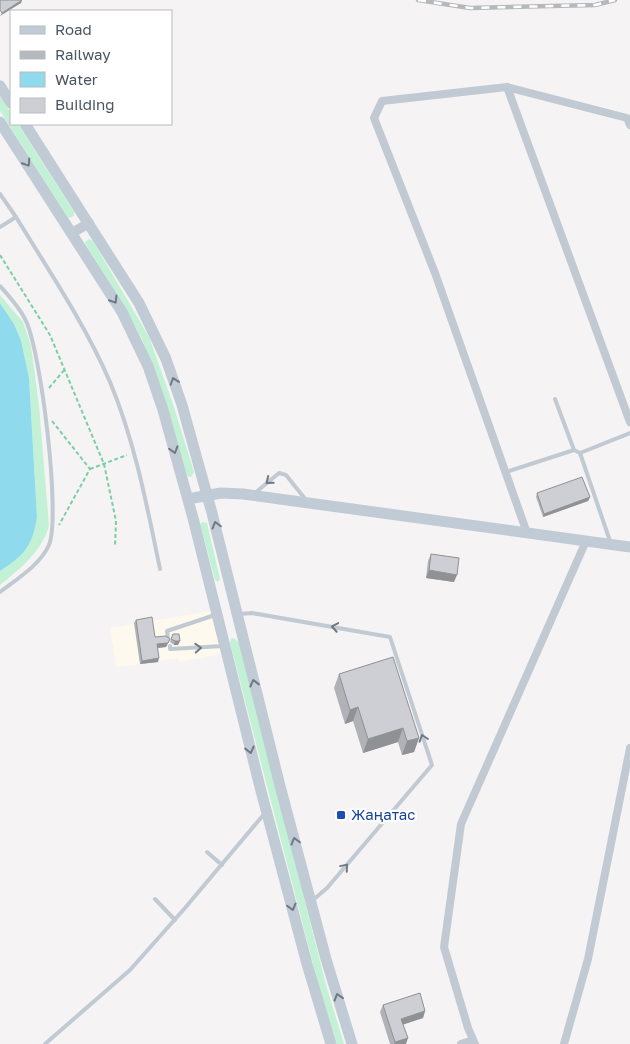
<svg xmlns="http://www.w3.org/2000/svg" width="630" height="1044" font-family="'Golos Text',sans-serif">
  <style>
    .commercial { fill: #fdf9ef }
    .grass { fill: #c3f1d5 }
    .water { fill: #90daee }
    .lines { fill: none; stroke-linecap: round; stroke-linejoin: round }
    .path { stroke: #7ad0a6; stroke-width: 2; stroke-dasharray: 4 2.5; stroke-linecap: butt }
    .service { stroke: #c1cad2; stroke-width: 4 }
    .minor { stroke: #c1cad2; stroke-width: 8 }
    .tertiary { stroke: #c1cad2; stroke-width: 10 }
    .secondary { stroke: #c1cbd6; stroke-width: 11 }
    .rail-casing { stroke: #b5b8bd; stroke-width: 4.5 }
    .rail { stroke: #fff; stroke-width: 2.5; stroke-dasharray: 8; stroke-linecap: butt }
    .wall { fill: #b0b2b7 }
    .shaded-wall { fill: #909195 }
    .building { fill: #cdcfd5; stroke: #909195 }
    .oneway { stroke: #6e7984 }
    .oneway2 { stroke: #6e7983 }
    .transit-dot { fill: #1a4fb4; stroke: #fff; stroke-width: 2 }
    .labels { text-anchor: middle; stroke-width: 4.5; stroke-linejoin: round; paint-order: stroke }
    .transit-label { font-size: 15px; fill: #164399; stroke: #fff; text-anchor: start }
  </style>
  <rect width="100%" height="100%" fill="#f5f3f3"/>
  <path class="commercial" d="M216,610l10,43 -46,9 -2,-4 -38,6 -24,3 -6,-39z"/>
  <path class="grass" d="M0,96l11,17v11h7l56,88v4l-5,2 -2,-2 -67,-105z
    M89,239l4,2 56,96 24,67 21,68 -3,5 -4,-1 -21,-69 -24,-68 -16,-30 -40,-64 -1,-3z
    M0,295l23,27 8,24 8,60 10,120c-7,25 -29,43 -49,59v-14l18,-14 19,-41 -8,-138 -15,-54 -14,-21z
    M202,522l5,1 13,56 -2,3 -3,-2 -15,-56z
    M233,638l6,4 87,343 18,59h-7l-18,-57 -89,-344 1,-4z"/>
  <path class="water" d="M0,303l14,21 7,17 8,37 8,138c-4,30 -13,39 -37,55z"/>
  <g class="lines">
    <path class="path" d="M0,255l50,80 54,129 12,57 -1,26
      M49,388l16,-19
      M52,421l38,48 -31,56
      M90,469l37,-14"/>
    <path class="service" d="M0,194l16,23 -16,10
      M16,217c33,54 69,107 94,165 25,60 37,124 50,187
      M0,286c9,10 19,21 25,33 16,30 36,197 24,226 -9,20 -32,34 -49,47
      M555,399l19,51
      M506,472l68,-22 6,3
      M255,493l24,-20 7,2 20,25
      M610,541l-30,-88 50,-20
      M240,614l12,-1 138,24 42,128 -105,123 -14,12
      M168,639l-1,-8 48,-16
      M170,646v3l53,-3
      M207,852l15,13
      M155,899l20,21
      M45,1044l85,-74 55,-62 80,-95"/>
    <path class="minor" d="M507,87l123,335
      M527,533l-92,-260 -61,-155 8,-17 125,-14 120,31 3,7
      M461,1044l12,-4
      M475,1044l-7,-16 -24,-81 17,-123 125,-283
      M564,1044l24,-85 42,-211"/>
    <path class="tertiary" d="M72,233l17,-10"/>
    <path class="secondary" d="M0,86l11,17
      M0,122l122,190 26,54 15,44 30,108 68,273 46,173 24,80
      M25,124l114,179 27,56 16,46 30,108 68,273 46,173 26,85
      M188,499l33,-6 22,1 387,53"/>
    <defs>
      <path id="rail" d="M418,0l52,8 125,-3 20,-5"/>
    </defs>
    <use href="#rail" class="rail-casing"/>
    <use href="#rail" class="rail"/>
  </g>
  <path class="wall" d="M537,493l53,4 -2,4 -45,16 -7,-20z
    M431,554l23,28 -28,-4 2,-17z
    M136,620l19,17 15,2 -4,8 -8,1v14l-18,2 -6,-41z
    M173,634l5,11h-4l-4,-3z
    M339,674l80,64 -5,14 -12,3 -4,-13 -35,11 -10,-32 -8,3 -11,-36z
    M383,1005l42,6 -2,7 -20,6 3,20h-16l-10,-32z"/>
  <path class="shaded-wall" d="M22,0l-1,3 -21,13 2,-3z
    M590,497l-2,4 -45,16 1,-3z
    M429,570l28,5 -3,7 -28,-4z
    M170,639l-4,8 -10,1 1,-4z
    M175,641h5l-2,4h-4z
    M159,658l-1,4 -18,2 2,-3z
    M358,707l-5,14 -8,3 5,-14z
    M403,728l-5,14 -35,11 5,-14z
    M419,738l-5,14 -12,3 5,-14z
    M425,1011l-2,7 -24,8 2,-7z
    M408,1038l-2,6h-12l1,-2z"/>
  <path class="building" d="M0,0h22l-20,13 -2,-3z
    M582,477l8,20 -46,17 -7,-21z
    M431,554l28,4 -2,17 -28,-5z
    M152,617l3,20 11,-1 4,3 -2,4 -11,1 2,14 -17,3 -6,-41z
    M173,634h6l1,7h-5l-4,-2z
    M393,657l26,81 -12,3 -4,-13 -35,11 -10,-32 -8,3 -11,-36z
    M420,993l5,18 -24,8 7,19 -13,4 -12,-37z"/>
  <defs><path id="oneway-chevron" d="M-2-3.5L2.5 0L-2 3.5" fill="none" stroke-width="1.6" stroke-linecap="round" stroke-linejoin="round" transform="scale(1.25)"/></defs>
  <g class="oneway">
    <use href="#oneway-chevron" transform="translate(27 163) rotate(57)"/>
    <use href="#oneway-chevron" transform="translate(114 300) rotate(58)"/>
    <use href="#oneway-chevron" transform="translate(174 381) rotate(-109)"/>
    <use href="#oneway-chevron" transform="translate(174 450) rotate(74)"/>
    <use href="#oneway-chevron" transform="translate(216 525) rotate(-105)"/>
    <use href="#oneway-chevron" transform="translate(254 683) rotate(-104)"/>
    <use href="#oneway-chevron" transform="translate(250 750) rotate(76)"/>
    <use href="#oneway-chevron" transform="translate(295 841) rotate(-105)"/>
    <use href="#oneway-chevron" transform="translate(292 907) rotate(75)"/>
    <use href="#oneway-chevron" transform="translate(338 997) rotate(-107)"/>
  </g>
  <g class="oneway2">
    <use href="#oneway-chevron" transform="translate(269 481) rotate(141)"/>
    <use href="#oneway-chevron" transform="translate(335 627) rotate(-170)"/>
    <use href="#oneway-chevron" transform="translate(198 648) rotate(-3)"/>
    <use href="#oneway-chevron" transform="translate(423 738) rotate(-108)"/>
    <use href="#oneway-chevron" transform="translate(345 867) rotate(-50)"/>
  </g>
  <rect class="transit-dot" x="336" y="810" width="10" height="10" rx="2.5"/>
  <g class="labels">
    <g class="transit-label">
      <text x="351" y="820">Жаңатас</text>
    </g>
  </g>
  <rect x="10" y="10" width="162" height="115" fill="#ffffff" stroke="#b7bbc0"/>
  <rect x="20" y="26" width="25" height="8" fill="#c1cbd6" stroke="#b7bbc0"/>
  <text x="55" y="35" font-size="15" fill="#4a5661">Road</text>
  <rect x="20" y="51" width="25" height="8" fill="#b5b8bd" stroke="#b7bbc0"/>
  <text x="55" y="60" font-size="15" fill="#4a5661">Railway</text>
  <rect x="20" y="72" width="25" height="15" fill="#90daee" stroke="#b7bbc0"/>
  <text x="55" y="85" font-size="15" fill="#4a5661">Water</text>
  <rect x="20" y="98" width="25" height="15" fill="#cdcfd5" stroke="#b7bbc0"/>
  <text x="55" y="110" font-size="15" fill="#4a5661">Building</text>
</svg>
